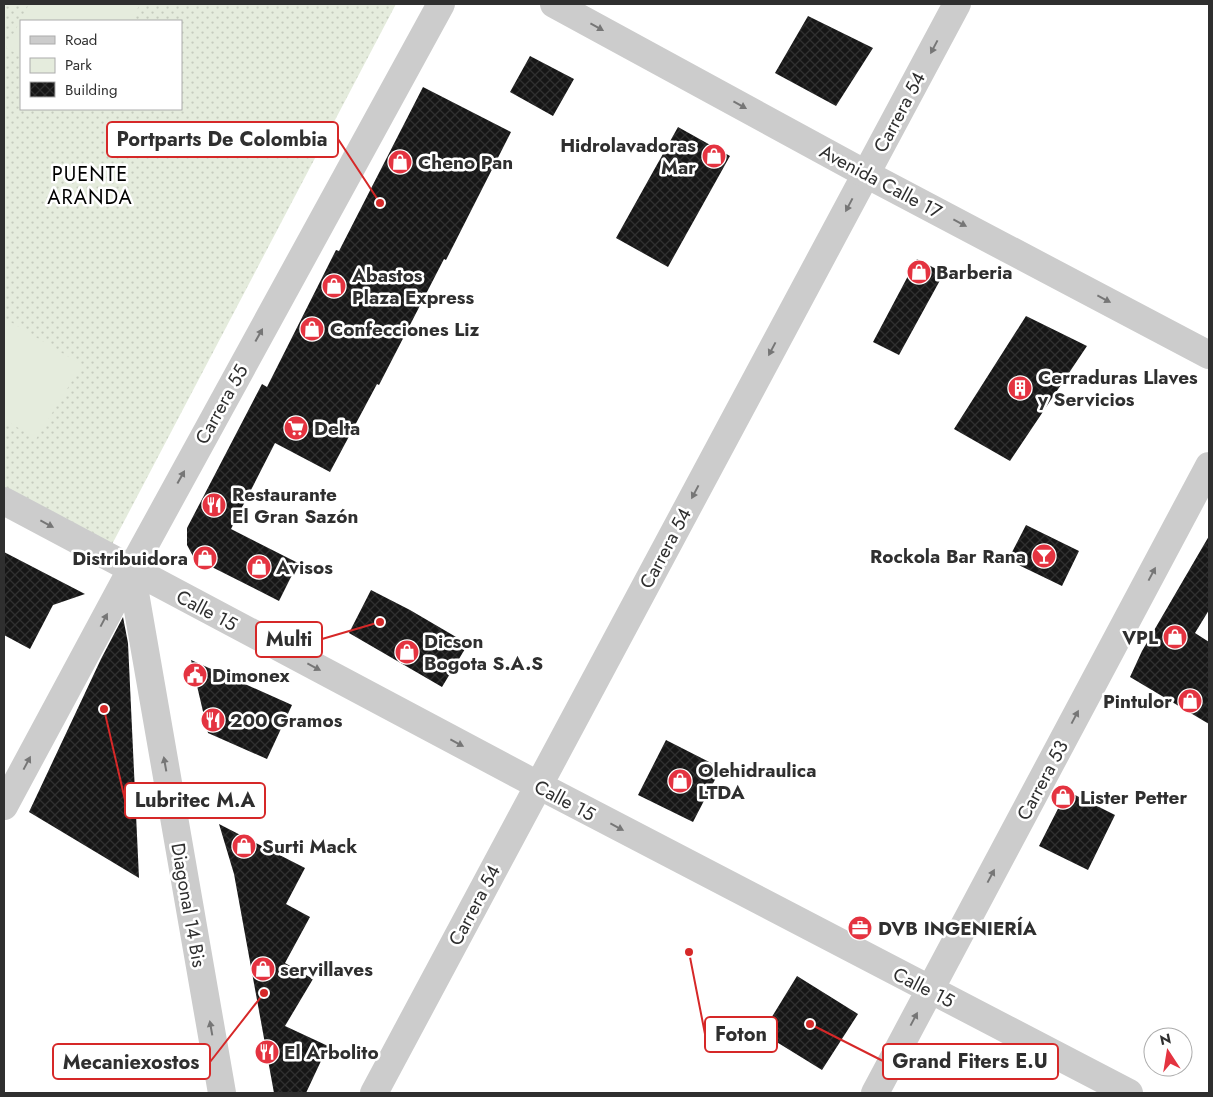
<svg xmlns="http://www.w3.org/2000/svg" width="1213" height="1097" font-family="Jost,sans-serif">
  <style>
    .green { fill: url(#green-dots); fill-rule: evenodd }
    .pitch { fill: #e5ecdd }
    .building { fill: url(#building-cross-hatch) }
    .lines { fill: none; stroke-linecap: round; stroke-linejoin: round }
    .minor { stroke: #ccc; stroke-width: 28 }
    .tertiary { stroke: #ccc; stroke-width: 28 }
    .oneway { fill: #767676 }
    .labels { text-anchor: middle; stroke-width: 5; stroke-linejoin: round; paint-order: stroke }
    .street-label { font-size: 19px; fill: #2f2f2f; stroke: #fff }
    .poi-label { font-size: 19px; font-weight: bold; fill: #2f2f2f; stroke: #fff; text-anchor: start }
    .neighbourhood-label { font-size: 20px; letter-spacing: 1px; fill: #000; stroke: #fff }
    .leader { fill: none; stroke: #d62828; stroke-width: 2 }
    .callout-dot { fill: #d62828; stroke: #fff; stroke-width: 2 }
    .callout { fill: #fff; stroke: #d62828; stroke-width: 2 }
    .callout-label { font-size: 20px; text-anchor: middle; font-weight: bold; fill: #2f2f2f }
  </style>
  <defs>
    <pattern id="green-dots" width="8" height="8" patternUnits="userSpaceOnUse" patternTransform="scale(1.25)"><rect width="8" height="8" fill="#e5ecdd"/><path d="M2 2h.1M6 6h.1" fill="none" stroke="#c5cbbe" stroke-width="1.8" stroke-linecap="round"/></pattern>
    <pattern id="building-cross-hatch" width="8" height="8" patternUnits="userSpaceOnUse" patternTransform="scale(1.25)"><rect width="8" height="8" fill="#161616"/><path d="M0 0l8 8M0 8l8-8" fill="none" stroke="#303030"/></pattern>
  </defs>
  <rect width="100%" height="100%" fill="#fff"/>
  <path class="green" d="M4,4h392l-288,548 -104,-59zM21,21h160v88h-160z"/>
  <path class="pitch" d="M29,4h111l-9,17h-110v35l-15,-8z
    M4,318l78,47 -46,74 -32,-20z"/>
  <path class="building" d="M808,16l65,32 -37,58 -61,-33z
    M530,56l44,23 -21,37 -43,-24z
    M423,87l88,45 -65,128 -2,-1 -65,126 -2,-1 -47,88 -55,-29 -44,86 67,34 -19,38 -85,-43 -7,-13v-17l75,-144 5,3 69,-137 3,1z
    M678,127l52,29 -62,111 -52,-29z
    M917,259l27,14 -45,82 -26,-13z
    M1026,316l61,30 -77,115 -56,-32z
    M1026,525l53,26 -17,35 -54,-26z
    M1209,536v74l-14,23 14,9v82l-79,-47 12,-26z
    M4,552l81,42 -32,11 -23,44 -26,-14z
    M371,590l39,20 58,34 -26,43 -93,-54z
    M123,617l5,26 11,235 -110,-66 72,-153z
    M191,660l101,45 -25,54 -59,-26z
    M666,740l55,28 -28,54 -55,-27z
    M1067,791l48,24 -27,55 -49,-24z
    M219,824l86,44 -19,36 24,13 -25,46 28,16 -28,47 43,20 -22,47h-32l-40,-219z
    M797,976l61,38 -36,56 -60,-37z"/>
  <g class="lines">
    <path class="minor" d="M4,501l534,284 591,308
      M131,570l91,523
      M4,806l127,-236 310,-566
      M374,1093l583,-1089
      M875,1093l334,-627"/>
    <path class="tertiary" d="M554,4l312,170 343,181"/>
  </g>
  <defs><path id="oneway-solid" d="M-6-.8H1V-3.2L6.5 0L1 3.2V.8H-6Z" transform="scale(1.25)"/></defs>
  <g class="oneway">
    <use href="#oneway-solid" transform="translate(597 27) rotate(29)"/>
    <use href="#oneway-solid" transform="translate(934 47) rotate(118)"/>
    <use href="#oneway-solid" transform="translate(740 105) rotate(29)"/>
    <use href="#oneway-solid" transform="translate(849 205) rotate(118)"/>
    <use href="#oneway-solid" transform="translate(960 223) rotate(28)"/>
    <use href="#oneway-solid" transform="translate(1104 299) rotate(28)"/>
    <use href="#oneway-solid" transform="translate(259 335) rotate(-61)"/>
    <use href="#oneway-solid" transform="translate(772 349) rotate(118)"/>
    <use href="#oneway-solid" transform="translate(181 477) rotate(-61)"/>
    <use href="#oneway-solid" transform="translate(695 492) rotate(118)"/>
    <use href="#oneway-solid" transform="translate(47 524) rotate(28)"/>
    <use href="#oneway-solid" transform="translate(1152 574) rotate(-62)"/>
    <use href="#oneway-solid" transform="translate(104 620) rotate(-62)"/>
    <use href="#oneway-solid" transform="translate(314 667) rotate(28)"/>
    <use href="#oneway-solid" transform="translate(1075 717) rotate(-62)"/>
    <use href="#oneway-solid" transform="translate(457 743) rotate(28)"/>
    <use href="#oneway-solid" transform="translate(27 763) rotate(-62)"/>
    <use href="#oneway-solid" transform="translate(165 764) rotate(-100)"/>
    <use href="#oneway-solid" transform="translate(617 827) rotate(28)"/>
    <use href="#oneway-solid" transform="translate(991 876) rotate(-62)"/>
    <use href="#oneway-solid" transform="translate(914 1019) rotate(-62)"/>
    <use href="#oneway-solid" transform="translate(211 1028) rotate(-100)"/>
  </g>
  <defs>
    <symbol id="shop-disc" viewBox="-11 -11 22 22"><circle r="9.5" fill="#e43340" stroke="#fff"/><path d="M-5-2.5h2.3a2.7 3.5 0 0 1 5.4 0H5L5.5 6h-11ZM-1.5-2.5h3a1.5 2.3 0 0 0-3 0Z" fill="#fff"/></symbol>
    <symbol id="building-disc" viewBox="-11 -11 22 22"><circle r="9.5" fill="#e43340" stroke="#fff"/><path d="M-4-6H4V6H1V3H-1V6H-4ZM-2.5-4.3h1.7v1.8h-1.7ZM.8-4.3h1.7v1.8H.8ZM-2.5-1h1.7V.8h-1.7ZM.8-1h1.7V.8H.8Z" fill="#fff"/></symbol>
    <symbol id="supermarket-disc" viewBox="-11 -11 22 22"><circle r="9.5" fill="#e43340" stroke="#fff"/><path d="M-6-5.5h2.5l.6 2H6L4.5 2H-2.5L-4.4-4H-6ZM-1.5 3.2a1.3 1.3 0 1 0 .1 0ZM3 3.2a1.3 1.3 0 1 0 .1 0Z" fill="#fff"/></symbol>
    <symbol id="restaurant-disc" viewBox="-11 -11 22 22"><circle r="9.5" fill="#e43340" stroke="#fff"/><path d="M-5-6h1v4h1v-4h1v4h1v-4h1v5L-1.5 .5V6h-2V.5L-5-1ZM5-6V6H3V1.5H1.5Q1.5-4 5-6Z" fill="#fff"/></symbol>
    <symbol id="bar-disc" viewBox="-11 -11 22 22"><circle r="9.5" fill="#e43340" stroke="#fff"/><path d="M-6-5H6L.8 .8V4.5H3.5V6h-7V4.5H-.8V.8Z" fill="#fff"/></symbol>
    <symbol id="civic-disc" viewBox="-11 -11 22 22"><circle r="9.5" fill="#e43340" stroke="#fff"/><path d="M-.6-6.5H3V-4.5H.6V-3L4-1V1h2V6H-6V1h2V-1L-.6-3ZM-1.2 2.5V6h2.4V2.5Z" fill="#fff"/></symbol>
    <symbol id="office-disc" viewBox="-11 -11 22 22"><circle r="9.5" fill="#e43340" stroke="#fff"/><path d="M-6-3h4V-5.5h4V-3h4V5H-6ZM-1-4.5V-3h2v-1.5ZM-6 0V1H6V0Z" fill="#fff"/></symbol>
  </defs>
  <g fill-rule="evenodd">
    <use href="#shop-disc" x="700" y="142" width="28" height="28"/>
    <use href="#shop-disc" x="386" y="148" width="28" height="28"/>
    <use href="#shop-disc" x="905" y="258" width="28" height="28"/>
    <use href="#shop-disc" x="320" y="272" width="28" height="28"/>
    <use href="#shop-disc" x="298" y="315" width="28" height="28"/>
    <use href="#building-disc" x="1006" y="374" width="28" height="28"/>
    <use href="#supermarket-disc" x="282" y="414" width="28" height="28"/>
    <use href="#restaurant-disc" x="200" y="491" width="28" height="28"/>
    <use href="#bar-disc" x="1030" y="542" width="28" height="28"/>
    <use href="#shop-disc" x="191" y="544" width="28" height="28"/>
    <use href="#shop-disc" x="245" y="553" width="28" height="28"/>
    <use href="#shop-disc" x="1161" y="623" width="28" height="28"/>
    <use href="#shop-disc" x="393" y="638" width="28" height="28"/>
    <use href="#civic-disc" x="181" y="661" width="28" height="28"/>
    <use href="#shop-disc" x="1176" y="687" width="28" height="28"/>
    <use href="#restaurant-disc" x="199" y="706" width="28" height="28"/>
    <use href="#shop-disc" x="666" y="767" width="28" height="28"/>
    <use href="#shop-disc" x="1049" y="783" width="28" height="28"/>
    <use href="#shop-disc" x="230" y="832" width="28" height="28"/>
    <use href="#office-disc" x="846" y="914" width="28" height="28"/>
    <use href="#shop-disc" x="249" y="955" width="28" height="28"/>
    <use href="#restaurant-disc" x="253" y="1038" width="28" height="28"/>
  </g>
  <g class="labels">
    <g class="street-label">
      <text transform="translate(899 112) rotate(-62)" y="7">Carrera 54</text>
      <text transform="translate(881 181) rotate(28)" y="7">Avenida Calle 17</text>
      <text transform="translate(221 404) rotate(-61)" y="7">Carrera 55</text>
      <text transform="translate(665 548) rotate(-62)" y="7">Carrera 54</text>
      <text transform="translate(207 610) rotate(28)" y="7">Calle 15</text>
      <text transform="translate(1042 780) rotate(-62)" y="7">Carrera 53</text>
      <text transform="translate(565 800) rotate(28)" y="7">Calle 15</text>
      <text transform="translate(189 905) rotate(80)" y="7">Diagonal 14 Bis</text>
      <text transform="translate(474 905) rotate(-62)" y="7">Carrera 54</text>
      <text transform="translate(924 987) rotate(27)" y="7">Calle 15</text>
    </g>
    <g class="poi-label">
      <text x="696" y="152" text-anchor="end">Hidrolavadoras<tspan x="696" dy="22">Mar</tspan></text>
      <text x="418" y="169">Cheno Pan</text>
      <text x="936" y="279">Barberia</text>
      <text x="352" y="282">Abastos<tspan x="352" dy="22">Plaza Express</tspan></text>
      <text x="330" y="336">Confecciones Liz</text>
      <text x="1038" y="384">Cerraduras Llaves<tspan x="1038" dy="22">y Servicios</tspan></text>
      <text x="314" y="435">Delta</text>
      <text x="232" y="501">Restaurante<tspan x="232" dy="22">El Gran Sazón</tspan></text>
      <text x="1026" y="563" text-anchor="end">Rockola Bar Rana</text>
      <text x="188" y="565" text-anchor="end">Distribuidora</text>
      <text x="276" y="574">Avisos</text>
      <text x="1158" y="644" text-anchor="end">VPL</text>
      <text x="424" y="648">Dicson<tspan x="424" dy="22">Bogota S.A.S</tspan></text>
      <text x="212" y="682">Dimonex</text>
      <text x="1172" y="708" text-anchor="end">Pintulor</text>
      <text x="230" y="727">200 Gramos</text>
      <text x="698" y="777">Olehidraulica<tspan x="698" dy="22">LTDA</tspan></text>
      <text x="1080" y="804">Lister Petter</text>
      <text x="262" y="853">Surti Mack</text>
      <text x="878" y="935">DVB INGENIERÍA</text>
      <text x="280" y="976">servillaves</text>
      <text x="284" y="1059">El Arbolito</text>
    </g>
    <g class="neighbourhood-label">
      <text x="90" y="181">PUENTE<tspan x="90" dy="23">ARANDA</tspan></text>
    </g>
  </g>
  <path class="leader" d="M380 203L338 139M380 622L322 639M104 709L125 800M689 952L705 1034M810 1024L883 1061M264 993L210 1062"/>
  <g class="callout-dot">
    <circle cx="380" cy="203" r="5"/>
    <circle cx="380" cy="622" r="5"/>
    <circle cx="104" cy="709" r="5"/>
    <circle cx="689" cy="952" r="5"/>
    <circle cx="810" cy="1024" r="5"/>
    <circle cx="264" cy="993" r="5"/>
  </g>
  <g class="callout">
    <rect x="107" y="122" width="231" height="35" rx="5"/>
    <rect x="256" y="622" width="66" height="35" rx="5"/>
    <rect x="125" y="783" width="140" height="35" rx="5"/>
    <rect x="705" y="1017" width="72" height="35" rx="5"/>
    <rect x="883" y="1044" width="175" height="35" rx="5"/>
    <rect x="53" y="1044" width="157" height="35" rx="5"/>
  </g>
  <g class="callout-label">
    <text x="222" y="146">Portparts De Colombia</text>
    <text x="289" y="646">Multi</text>
    <text x="195" y="807">Lubritec M.A</text>
    <text x="741" y="1041">Foton</text>
    <text x="970" y="1068">Grand Fiters E.U</text>
    <text x="131" y="1069">Mecaniexostos</text>
  </g>
  <rect width="1213" height="1097" fill="none" stroke="#2f2f2f" stroke-width="10"/>
  <rect x="20" y="20" width="162" height="90" fill="#ffffff" stroke="#acacac"/>
  <rect x="30" y="36" width="25" height="8" fill="#cccccc" stroke="#acacac"/>
  <text x="65" y="45" font-size="15" fill="#2f2f2f">Road</text>
  <rect x="30" y="58" width="25" height="15" fill="#e5ecdd" stroke="#acacac"/>
  <text x="65" y="70" font-size="15" fill="#2f2f2f">Park</text>
  <rect x="30" y="82" width="25" height="15" fill="url(#building-cross-hatch)" stroke="#acacac"/>
  <text x="65" y="95" font-size="15" fill="#2f2f2f">Building</text>
  <g transform="translate(1168 1052) rotate(348)"><circle r="24" fill="#ffffff" stroke="#acacac"/>
  <path d="M0-4L9 19L0 12L-9 19Z" fill="#e43340"/>
  <text y="-8" font-size="14" font-weight="bold" text-anchor="middle" fill="#2f2f2f">N</text>
  </g>
</svg>
